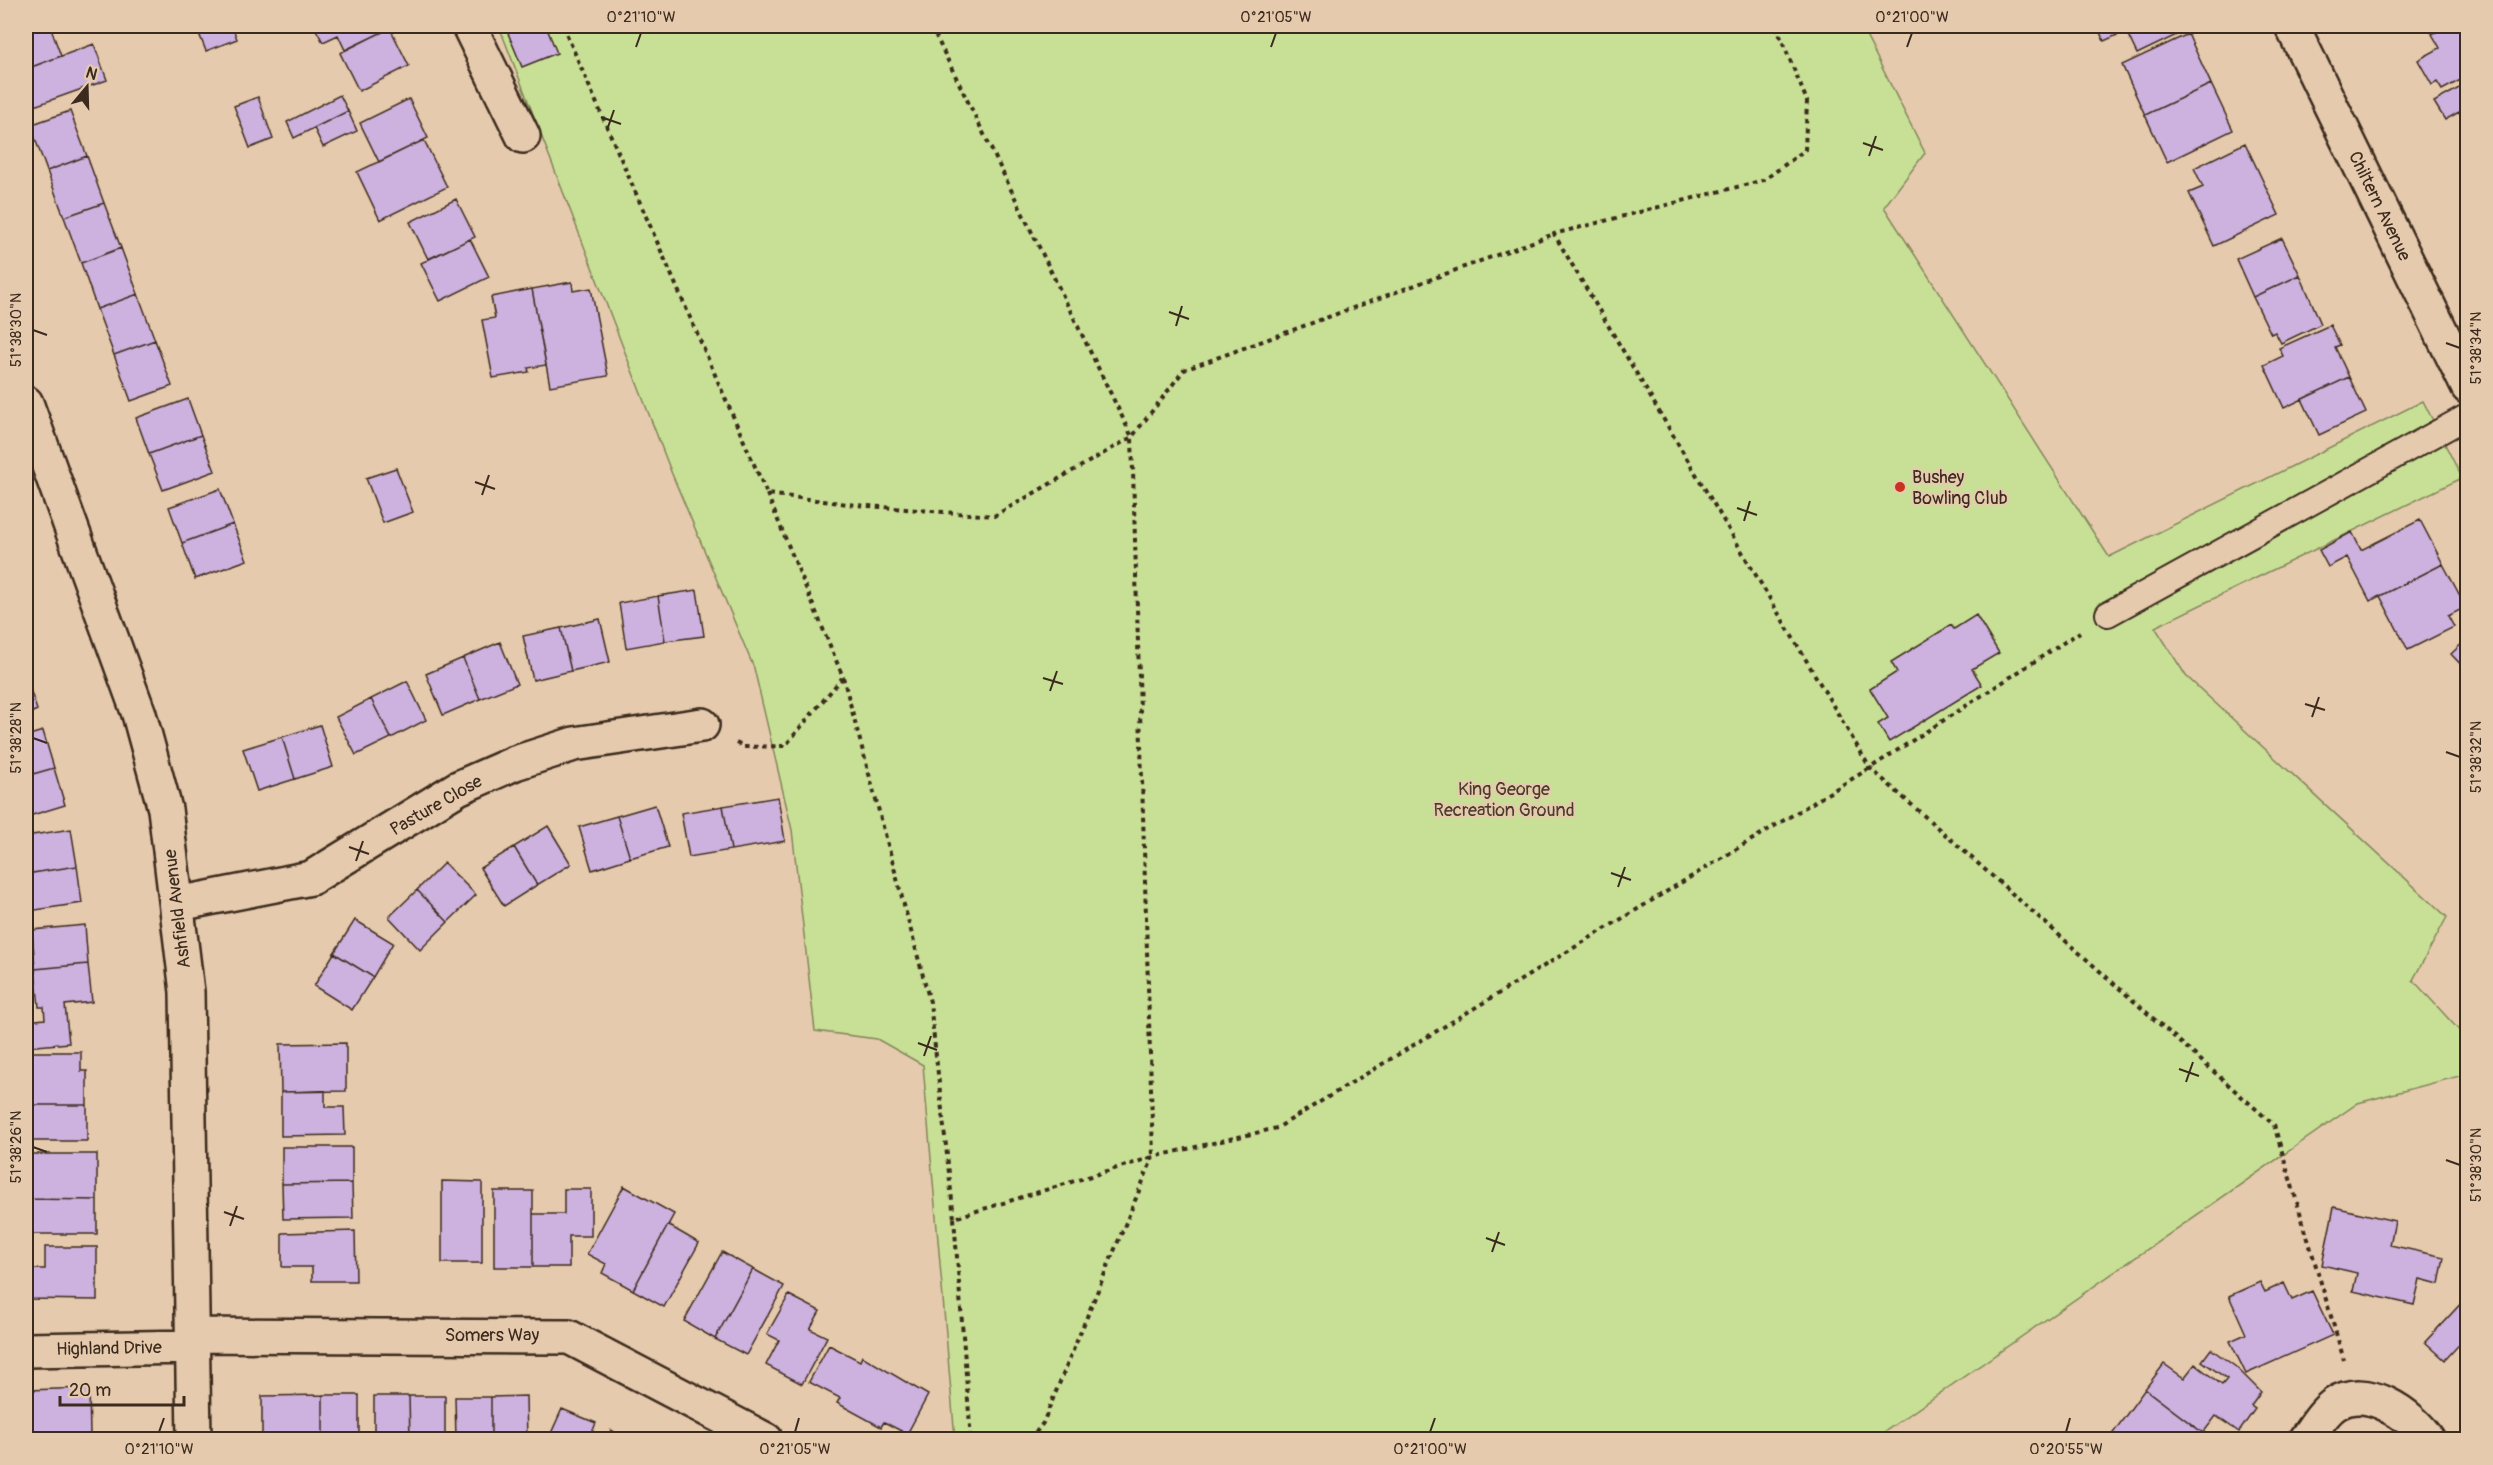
<svg xmlns="http://www.w3.org/2000/svg" width="2493" height="1465" font-family="Pangolin,sans-serif">
  <style>
    .green { fill: #c8e096; stroke: #82855a; stroke-width: 1.5 }
    .building { fill: #cdb1de; stroke: #3b2a1e; stroke-width: 1.5 }
    .lines { fill: none; stroke-linecap: round; stroke-linejoin: round }
    .service-casing { stroke: #3b2a1e; stroke-width: 28 }
    .minor-casing { stroke: #3b2a1e; stroke-width: 38 }
    .tertiary-casing { stroke: #3b2a1e; stroke-width: 38 }
    .path { stroke: #3b2a1e; stroke-width: 4; stroke-dasharray: 4.5 4.5; stroke-linecap: butt }
    .service { stroke: #e6caad; stroke-width: 24 }
    .minor { stroke: #e6caad; stroke-width: 33 }
    .tertiary { stroke: #e6caad; stroke-width: 33 }
    .ticks { fill: none; stroke: #3b2a1e; stroke-width: 2 }
    .poi-dot { fill: #c8321e; stroke: #e6caad; stroke-width: 2 }
    .labels { text-anchor: middle; stroke-width: 4.5; stroke-linejoin: round; paint-order: stroke }
    .street-label { font-size: 18px; fill: #3b2a1e; stroke: #e6caad }
    .poi-label { font-size: 18px; fill: #3b2a1e; stroke: #e6caad; text-anchor: start }
    .park-label { font-size: 18px; fill: #493c2a; stroke: #e6caad }
    .neatline { fill: none; stroke: #3b2a1e; stroke-width: 2 }
    .ticks-label { font-size: 15px; text-anchor: middle; fill: #3b2a1e }
  </style>
  <rect width="100%" height="100%" fill="#e6caad"/>
  <filter id="ink" filterUnits="userSpaceOnUse"><feTurbulence type="fractalNoise" baseFrequency=".0167" numOctaves="2"/><feDisplacementMap in="SourceGraphic" scale="12" xChannelSelector="R" yChannelSelector="G"/><feConvolveMatrix kernelMatrix="1 2 1 2 8 2 1 2 1" color-interpolation-filters="sRGB"/></filter>
  <g filter="url(#ink)">
    <path class="green" d="M499,26h1362l64,127 -41,54 225,350 314,-156 39,77 -307,149 31,49 261,241 -34,63 54,59v35l-109,29 -484,336h-919l-32,-374 -46,-26 -62,-8 -23,-201 -38,-162 -82,-194z"/>
    <path class="building" d="M33,26h17l11,30 -35,13v-41z
      M196,26h36l5,13 -31,12z
      M314,26h81l-50,24 -7,-15 -15,7z
      M505,26h41l11,27 -35,14z
      M2097,26h88l2,4 -50,24 -11,-23 -22,10z
      M2427,26h21l-16,8z
      M2448,26h20v50l-26,14 -5,-8 -5,3 -14,-25 22,-12 -8,-14z
      M390,28l19,38 -50,25 -19,-38z
      M2188,34l23,50 -66,31 -23,-50z
      M94,44l13,36 -81,29v-40z
      M2468,83v43l-9,-14 -14,8 -11,-18z
      M2211,84l22,46 -66,32 -22,-47z
      M340,95l8,16 -54,27 -7,-16z
      M258,97l15,42 -23,9 -16,-42z
      M409,99l19,39 -49,24 -19,-39z
      M70,111l17,45 -40,15 -17,-46z
      M348,111l9,20 -34,16 -9,-19z
      M424,140l23,47 -67,33 -23,-48z
      M2245,143l34,72 -65,31 -25,-53 14,-6 -9,-19z
      M87,156l17,47 -40,14 -17,-46z
      M456,199l19,38 -47,22 -18,-37z
      M104,203l17,45 -40,15 -17,-46z
      M2282,238l18,37 -47,22 -17,-38z
      M470,239l19,38 -49,24 -19,-38z
      M121,248l17,46 -41,15 -16,-46z
      M2300,275l21,49 -40,19 -6,-11 -4,2 -18,-37z
      M572,282l1,9 18,-3 17,88 -58,10 -18,-97z
      M532,289l14,76 -18,3 1,4 -36,6 -11,-58 13,-2 -4,-21z
      M138,294l17,46 -41,15 -17,-46z
      M2330,325l10,20 -5,2 14,30 -65,31 -20,-43 19,-9 -4,-8z
      M155,340l17,46 -41,15 -17,-46z
      M2349,377l17,36 -47,22 -17,-36z
      M188,399l13,36 -52,19 -13,-36z
      M201,435l14,36 -52,19 -14,-36z
      M396,468l17,44 -30,11 -17,-45z
      M220,489l13,35 -51,19 -13,-36z
      M2420,520l23,44 -73,37 -23,-44 -19,10 -9,-17 33,-18 9,18z
      M233,524l14,36 -52,19 -13,-36z
      M2443,564l23,43 -18,9 6,11 -46,23 -28,-54z
      M697,590l7,46 -39,5 -7,-45z
      M658,596l7,45 -39,7 -7,-45z
      M1976,615l23,38 -27,16 10,16 -93,57 -11,-18 10,-6 -18,-29 27,-17 -6,-10 60,-37 3,4z
      M600,619l10,43 -39,9 -10,-43z
      M561,628l10,43 -38,9 -10,-44z
      M2468,638v34l-17,-18z
      M500,642l17,42 -37,15 -17,-41z
      M463,658l17,41 -37,16 -17,-41z
      M26,677l11,33 -11,5z
      M407,681l19,39 -35,18 -20,-39z
      M371,699l20,39 -35,17 -20,-38z
      M320,725l13,42 -38,12 -13,-42z
      M43,731l11,37 -28,8v-40z
      M282,737l13,42 -38,12 -14,-42z
      M54,768l11,37 -39,12v-41z
      M778,797l7,44 -54,9 -8,-44z
      M655,805l13,42 -38,11 -13,-42z
      M723,806l8,44 -42,7 -8,-44z
      M617,816l13,42 -38,12 -13,-43z
      M548,826l23,38 -34,21 -23,-38z
      M71,829l6,37 -51,8v-38z
      M514,847l23,38 -33,21 -24,-38z
      M444,863l32,32 -28,27 -31,-32z
      M77,866l5,37 -53,8 -3,-37z
      M417,890l31,32 -28,28 -31,-33z
      M355,920l38,23 -20,34 -39,-24z
      M85,925l3,39 -53,5 -3,-39z
      M334,953l39,24 -21,33 -38,-24z
      M88,964l4,38 -27,3 4,38 -43,4v-26l19,-2 -1,-12h-5l-4,-38z
      M346,1043v48l-65,1 -1,-48z
      M26,1052h55v19h6v34h-61z
      M325,1091v16h19l1,28 -64,1v-44z
      M26,1105h61v36h-61z
      M282,1147h70v36l-70,1z
      M29,1154h68v46l-68,-1z
      M442,1181l40,1v81h-40z
      M352,1183l1,35 -70,1 -1,-35z
      M624,1186l50,28 -41,76 -31,-17 4,-9 -19,-10z
      M564,1189h27v47h-22v31h-36v-53h31z
      M494,1191h39v76h-39z
      M29,1199l68,1v34h-68z
      M2334,1207l61,14 -5,24 54,12 -5,27 -19,-5 -6,26 -61,-14 4,-18 -35,-8z
      M668,1225l31,18 -35,64 -31,-17z
      M355,1231l1,50h-44v-14h-30v-34z
      M45,1247h52v53l-71,-1v-30h19z
      M722,1252l31,17 -38,70 -31,-18z
      M753,1269l31,17 -38,69 -31,-16z
      M2260,1282l5,10 19,-9 8,17 20,-9 21,44 -87,39 -16,-33 16,-7 -17,-38z
      M789,1295l31,16 -10,18 17,8 -25,47 -36,-19 13,-25 -12,-6z
      M2468,1296v45l-3,-3 -20,22 -20,-18z
      M829,1345l31,16 2,-5 66,39 -21,39 -23,-12 -3,5 -44,-24 3,-5 -31,-16z
      M2211,1349l25,18 25,25 -10,14 4,3 -16,23 -23,-16 -13,17 -58,-44 19,-25 20,14 11,-14 27,21 5,-6 -25,-18z
      M89,1388l1,47 -64,2v-47z
      M2145,1389l58,44 -5,7h-90z
      M323,1395h36v45h-36z
      M323,1395v45h-61v-44z
      M374,1396h35l1,44h-36z
      M409,1396h36v44h-35z
      M526,1396l1,44h-36v-43z
      M455,1397h36v43h-35z
      M562,1409l34,14 -7,17h-41z
      M611,1430l17,10h-22z
      M90,1435v5h-64v-3z"/>
    <g class="lines">
      <defs>
        <path id="service" d="M2108,614l360,-198"/>
        <path id="minor" d="M469,26l54,110
          M26,403l113,311 26,95 22,183 7,448
          M178,904l133,-26 147,-90 57,-25 59,-19 128,-19
          M192,1335l377,2 197,103
          M26,1350l166,-3
          M2305,1440c9,-12 18,-28 30,-36 31,-21 76,10 93,36"/>
        <path id="tertiary" d="M2292,26l176,361"/>
      </defs>
      <use href="#service" class="service-casing"/>
      <use href="#minor" class="minor-casing"/>
      <use href="#tertiary" class="tertiary-casing"/>
      <path class="path" d="M563,26l204,468 89,11 138,11 138,-79 -201,-411
        M1776,26l31,75 -2,49 -41,30 -210,54 316,534 404,357 70,235
        M767,494l76,183 87,325 24,216 199,-61 -21,-720 52,-67 370,-136
        M736,743l8,4 41,-1 57,-68
        M954,1218l17,222
        M1030,1440l13,-17 110,-266 124,-29 593,-360 210,-136"/>
      <use href="#service" class="service"/>
      <use href="#minor" class="minor"/>
      <use href="#tertiary" class="tertiary"/>
    </g>
  </g>
  <path class="ticks" d="M636,47l5,-14M1271,47l5,-14M1907,47l5,-14M601,117l20,7M607,130l7,-20M1863,143l20,7M1869,156l7,-20M1169,312l20,7M1176,326l6,-20M33,330l14,5M2446,343l14,5M475,482l20,7M482,495l7,-20M1737,508l20,7M1744,521l6,-20M1043,678l20,6M1050,691l7,-20M2305,704l20,6M2312,717l7,-20M33,738l14,5M2446,752l14,5M349,847l20,7M356,861l7,-20M1611,873l20,7M1618,887l7,-20M918,1043l19,7M924,1056l7,-20M2179,1069l20,7M2186,1082l7,-20M33,1147l14,5M2446,1160l14,5M224,1212l20,7M230,1226l7,-20M1486,1238l19,7M1492,1252l7,-20M159,1432l5,-14M795,1432l4,-14M1430,1432l5,-14M2066,1432l4,-14"/>
  <circle class="poi-dot" cx="1900" cy="487" r="6"/>
  <g class="labels">
    <g class="street-label">
      <text transform="translate(2380 206) rotate(64)" y="6">Chiltern Avenue</text>
      <text transform="translate(436 805) rotate(-30)" y="6">Pasture Close</text>
      <text transform="translate(177 909) rotate(-97)" y="6">Ashfield Avenue</text>
      <text x="492" y="1341">Somers Way</text>
      <text transform="translate(109 1348) rotate(-1)" y="6">Highland Drive</text>
    </g>
    <g class="poi-label">
      <text x="1912" y="483">Bushey<tspan x="1912" dy="21">Bowling Club</tspan></text>
    </g>
    <g class="park-label">
      <text x="1504" y="795">King George<tspan x="1504" dy="21">Recreation Ground</tspan></text>
    </g>
  </g>
  <rect width="2493" height="1465" fill="none" stroke="#e6caad" stroke-width="66"/>
  <g transform="translate(87 87) rotate(19)" stroke="#e6caad" stroke-width="4.5" paint-order="stroke">
  <path d="M0-4.5L10 22L0 15L-10 22Z" fill="#3b2a1e"/>
  <text y="-9" font-size="16" font-weight="bold" text-anchor="middle" fill="#3b2a1e">N</text>
  </g>
  <path d="M60 1396v9h124v-9" fill="none" stroke="#3b2a1e" stroke-width="3"/>
  <text x="69" y="1396" font-size="18" fill="#3b2a1e" stroke="#e6caad" stroke-width="4.5" paint-order="stroke">20 m</text>
  <rect x="33" y="33" width="2427" height="1399" class="neatline"/>
  <g class="ticks-label">
    <text x="641" y="22">0°21'10"W</text>
    <text x="1276" y="22">0°21'05"W</text>
    <text x="1912" y="22">0°21'00"W</text>
    <text transform="translate(16 330) rotate(-90)" y="5">51°38'30"N</text>
    <text transform="translate(2476 348) rotate(-90)" y="5">51°38'34"N</text>
    <text transform="translate(16 738) rotate(-90)" y="5">51°38'28"N</text>
    <text transform="translate(2476 757) rotate(-90)" y="5">51°38'32"N</text>
    <text transform="translate(16 1147) rotate(-90)" y="5">51°38'26"N</text>
    <text transform="translate(2476 1165) rotate(-90)" y="5">51°38'30"N</text>
    <text x="159" y="1454">0°21'10"W</text>
    <text x="795" y="1454">0°21'05"W</text>
    <text x="1430" y="1454">0°21'00"W</text>
    <text x="2066" y="1454">0°20'55"W</text>
  </g>
</svg>
